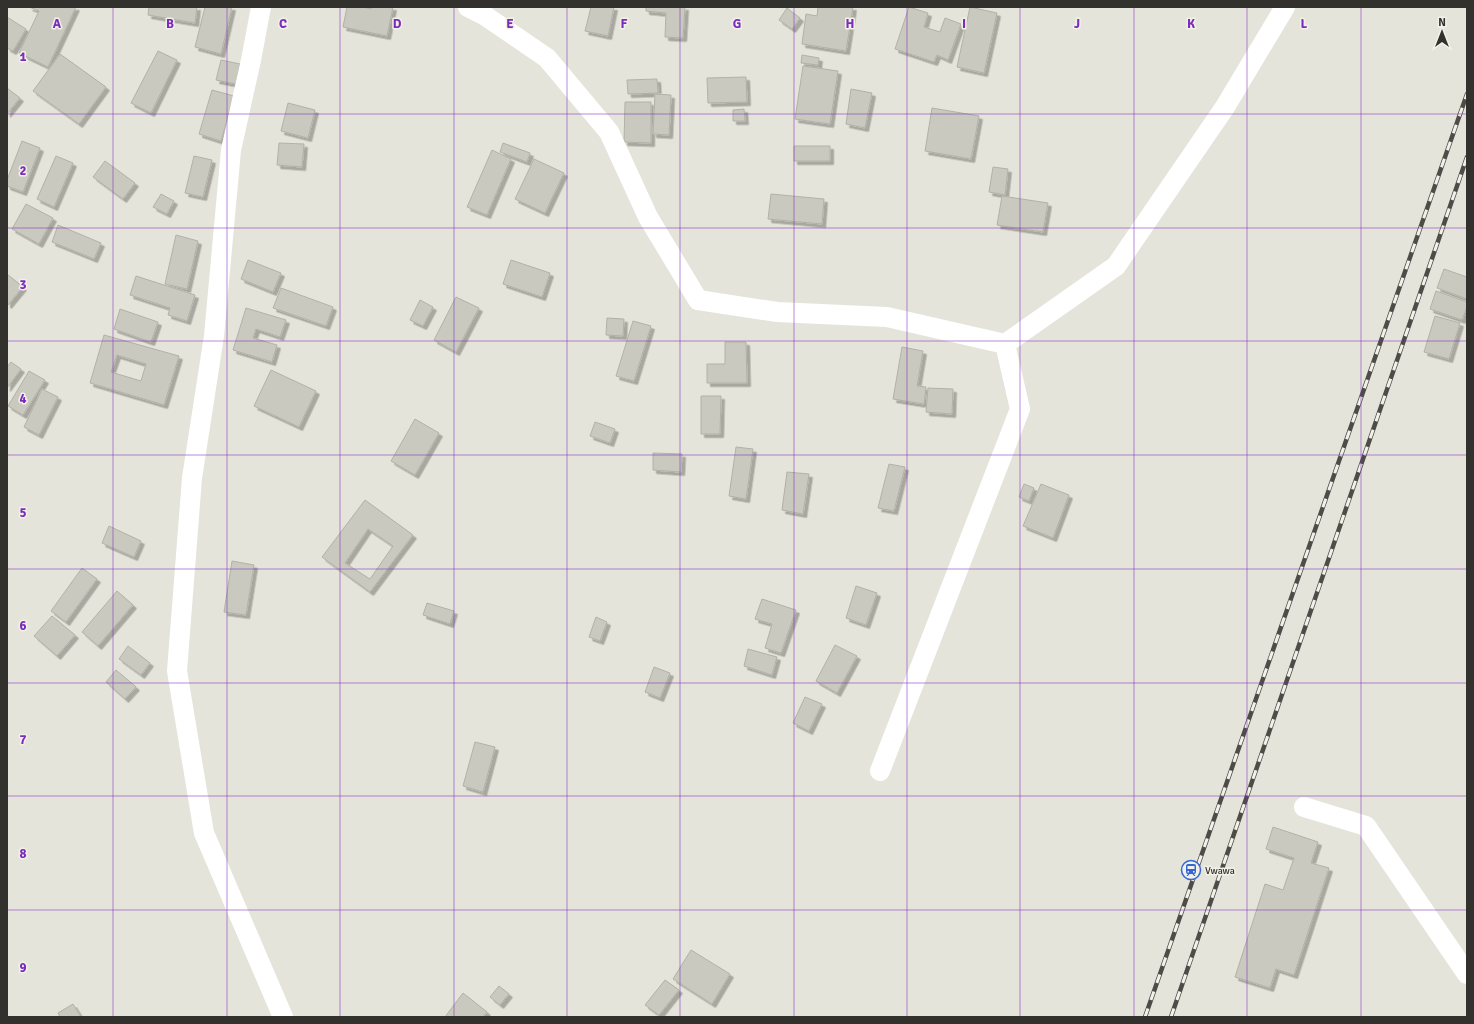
<svg xmlns="http://www.w3.org/2000/svg" width="1474" height="1024" font-family="Signika,sans-serif">
  <style>
    .building { fill: #cac9bf; stroke: #b2b1a7; fill-rule: evenodd; filter: url(#shadow) }
    .lines { fill: none; stroke-linecap: round; stroke-linejoin: round }
    .street { stroke: #fff; stroke-width: 20 }
    .rail-casing { stroke: #4d4c48; stroke-width: 4.5 }
    .rail { stroke: #f2f1e7; stroke-width: 3; stroke-dasharray: 9; stroke-linecap: butt }
    .grid { fill: none; stroke: #7b2cbf; stroke-width: 1; stroke-opacity: 0.55 }
    .labels { text-anchor: middle; stroke-width: 3; stroke-linejoin: round; paint-order: stroke }
    .poi-label { font-size: 10px; fill: #32312d; stroke: #f2f1e7; text-anchor: start }
    .grid-label { font-size: 13px; text-anchor: middle; font-weight: bold; fill: #7b2cbf; stroke: #f2f1e7; stroke-width: 3; stroke-linejoin: round; paint-order: stroke }
  </style>
  <defs>
    <filter id="shadow"><feDropShadow dx="3.5" dy="3.5" stdDeviation="0" flood-color="#0004"/></filter>
  </defs>
  <rect width="100%" height="100%" fill="#e5e4da"/>
  <path class="building" d="M29,7h47l-28,60 -29,-14 20,-42z
    M149,7h48l-2,16 -47,-8z
    M205,7h27l-11,47 -26,-7z
    M347,7h16l8,2 1,-2h21l-6,29 -44,-9z
    M591,7h23l-6,29 -23,-5z
    M646,7h39l-2,31 -18,-1 1,-24 -20,-2z
    M818,7h35l-7,44 -44,-7 4,-30 11,2z
    M909,7l19,6 -4,14 16,5 5,-14 16,6 -13,36 -11,-5 -3,7 -39,-13z
    M970,7l27,6 -13,60 -27,-6z
    M787,8l13,10 -8,11 -13,-9z
    M7,17l19,12 -13,22 -6,-3z
    M158,51l19,9 -26,53 -20,-10z
    M60,54l46,33 -27,37 -46,-33z
    M802,55l17,3 -1,7 -17,-2z
    M221,60l19,4 -4,20 -20,-4z
    M803,66l35,5 -8,53 -35,-5z
    M746,77l1,25 -39,1 -1,-25z
    M657,79l1,14 -30,1 -1,-14z
    M7,88l13,10 -13,16z
    M851,89l21,4 -7,35 -19,-4z
    M212,90l22,6 -13,45 -22,-7z
    M655,94l16,1 -2,40 -16,-1z
    M625,102h26v41l-27,-1z
    M288,103l27,7 -7,28 -27,-7z
    M932,108l47,8 -8,43 -46,-8z
    M744,109l1,12h-12v-11z
    M22,141l18,7 -17,44 -16,-6v-6z
    M279,143l25,1 -2,23 -25,-2z
    M503,143l27,10 -3,9 -27,-10z
    M794,146h36v15h-36z
    M492,150l19,9 -24,56 -20,-8z
    M56,156l17,7 -19,44 -17,-8z
    M194,156l18,4 -9,37 -18,-4z
    M534,159l30,14 -19,40 -30,-14z
    M105,161l30,22 -12,16 -30,-22z
    M993,167l15,2 -3,26 -16,-3z
    M161,194l13,7 -7,13 -14,-7z
    M771,194l53,5 -2,25 -54,-5z
    M1002,196l46,7 -5,29 -46,-7z
    M26,204l27,14 -14,26 -27,-15z
    M58,225l43,18 -7,16 -42,-17z
    M176,235l22,6 -11,48 -22,-5z
    M248,260l33,13 -8,19 -32,-13z
    M511,260l39,13 -8,24 -39,-13z
    M1444,269l23,8v22l-30,-11z
    M7,274l16,13 -15,18 -1,-1z
    M136,276l59,19 -8,26 -19,-6 2,-7 -40,-13z
    M281,288l52,19 -7,19 -53,-18z
    M1436,291l31,11v5l-5,13 -32,-11z
    M456,297l23,11 -23,44 -22,-12z
    M420,300l13,7 -10,19 -13,-6z
    M246,308l40,12 -6,17 -24,-8 -3,9 24,7 -5,17 -39,-12z
    M120,309l38,13 -7,20 -37,-13z
    M1435,316l25,7 -11,36 -25,-7z
    M607,318l17,1 -1,17 -17,-1z
    M633,321l18,5 -17,55 -18,-5z
    M104,335l75,21 -15,49 -74,-22zM117,355l29,9 -5,17 -30,-9z
    M725,342h21l1,41h-40v-19h18z
    M902,347l21,4 -6,35 9,1 -2,17 -31,-5z
    M11,362l10,7 -14,19v-21z
    M271,370l45,21 -17,36 -45,-21z
    M29,371l16,9 -22,35 -15,-9z
    M928,388l25,1 -1,25 -26,-2z
    M42,389l16,8 -19,38 -15,-8z
    M701,396h20l-1,38h-19z
    M415,419l24,14 -24,42 -24,-14z
    M595,422l20,7 -5,14 -20,-7z
    M736,447l17,2 -7,50 -17,-3z
    M653,453l29,1 -1,18 -28,-2z
    M889,464l16,3 -11,44 -16,-3z
    M787,472l22,2 -6,40 -21,-4z
    M1024,484l10,4 -5,13 -10,-4z
    M1041,484l28,11 -16,43 -30,-12z
    M365,500l48,35 -43,57 -48,-35zM368,529l25,17 -23,33 -25,-16z
    M109,526l32,15 -7,16 -32,-14z
    M232,561l22,4 -8,50 -22,-3z
    M82,568l15,11 -31,43 -15,-11z
    M856,586l21,7 -11,32 -20,-7z
    M117,591l16,14 -35,41 -16,-14z
    M762,599l34,11 -15,43 -16,-5 7,-24 -17,-5z
    M427,603l27,8 -4,13 -27,-9z
    M52,616l23,19 -18,21 -23,-20z
    M596,617l11,5 -7,19 -11,-4z
    M835,645l22,11 -20,37 -21,-12z
    M128,646l22,17 -9,12 -22,-16z
    M748,649l29,8 -5,18 -28,-9z
    M654,667l16,6 -10,25 -15,-6z
    M116,670l20,17 -11,12 -19,-17z
    M805,697l17,7 -13,27 -16,-8z
    M475,742l20,5 -12,45 -20,-6z
    M1273,827l45,15 -7,21 18,5 -35,107 -18,-6 -6,19 -35,-11 30,-93 18,6 11,-32 -28,-9z
    M691,950l39,24 -18,30 -39,-25z
    M665,980l14,10 -20,25 -14,-10z
    M499,986l10,8 -9,11 -10,-8z
    M463,993l24,19 -4,5h-38z
    M73,1004l8,13h-21l-2,-4z"/>
  <g class="lines">
    <path class="street" d="M261,7l-10,53 -20,90 -17,186 -22,142 -15,193 27,162 79,184
      M468,7l16,8 63,43 62,74 39,85 50,83 79,12 110,5 118,27 111,-78 109,-159 60,-100
      M880,771l140,-362 -15,-65
      M1304,807l62,19 101,148"/>
    <defs>
      <path id="rail" d="M1145,1017l322,-923
        M1171,1017l296,-860"/>
    </defs>
    <use href="#rail" class="rail-casing"/>
    <use href="#rail" class="rail"/>
  </g>
  <path class="grid" d="M113,7v1010M227,7v1010M340,7v1010M454,7v1010M567,7v1010M680,7v1010M794,7v1010M907,7v1010M1020,7v1010M1134,7v1010M1247,7v1010M1361,7v1010M7,114h1460M7,228h1460M7,341h1460M7,455h1460M7,569h1460M7,683h1460M7,796h1460M7,910h1460"/>
  <defs>
    <symbol id="station-ring" viewBox="-11 -11 22 22"><circle r="9.5" fill="#f2f1e7" stroke="#3665d5" stroke-width="1.5"/><path d="M-3-6H3Q5-6 5-4V2Q5 4 3 4L4.5 6H3L1.5 4h-3L-3 6H-4.5L-3 4Q-5 4-5 2V-4Q-5-6-3-6ZM-3.5-4v3h7v-3ZM-3.5 1v1.5H-2V1ZM2 1v1.5H3.5V1Z" fill="#3665d5"/></symbol>
  </defs>
  <g fill-rule="evenodd">
    <use href="#station-ring" x="1180" y="859" width="22" height="22"/>
  </g>
  <g class="labels">
    <g class="poi-label">
      <text x="1205" y="874">Vwawa</text>
    </g>
  </g>
  <g class="grid-label">
    <text x="57" y="28">A</text>
    <text x="170" y="28">B</text>
    <text x="283" y="28">C</text>
    <text x="397" y="28">D</text>
    <text x="510" y="28">E</text>
    <text x="624" y="28">F</text>
    <text x="737" y="28">G</text>
    <text x="850" y="28">H</text>
    <text x="964" y="28">I</text>
    <text x="1077" y="28">J</text>
    <text x="1191" y="28">K</text>
    <text x="1304" y="28">L</text>
    <text x="23" y="61">1</text>
    <text x="23" y="175">2</text>
    <text x="23" y="289">3</text>
    <text x="23" y="403">4</text>
    <text x="23" y="517">5</text>
    <text x="23" y="630">6</text>
    <text x="23" y="744">7</text>
    <text x="23" y="858">8</text>
    <text x="23" y="972">9</text>
  </g>
  <rect width="1474" height="1024" fill="none" stroke="#32312d" stroke-width="16"/>
  <g transform="translate(1442 32)" stroke="#f2f1e7" stroke-width="3" paint-order="stroke">
  <path d="M0-3L7 15L0 10L-7 15Z" fill="#32312d"/>
  <text y="-6" font-size="11" font-weight="bold" text-anchor="middle" fill="#32312d">N</text>
  </g>
</svg>
